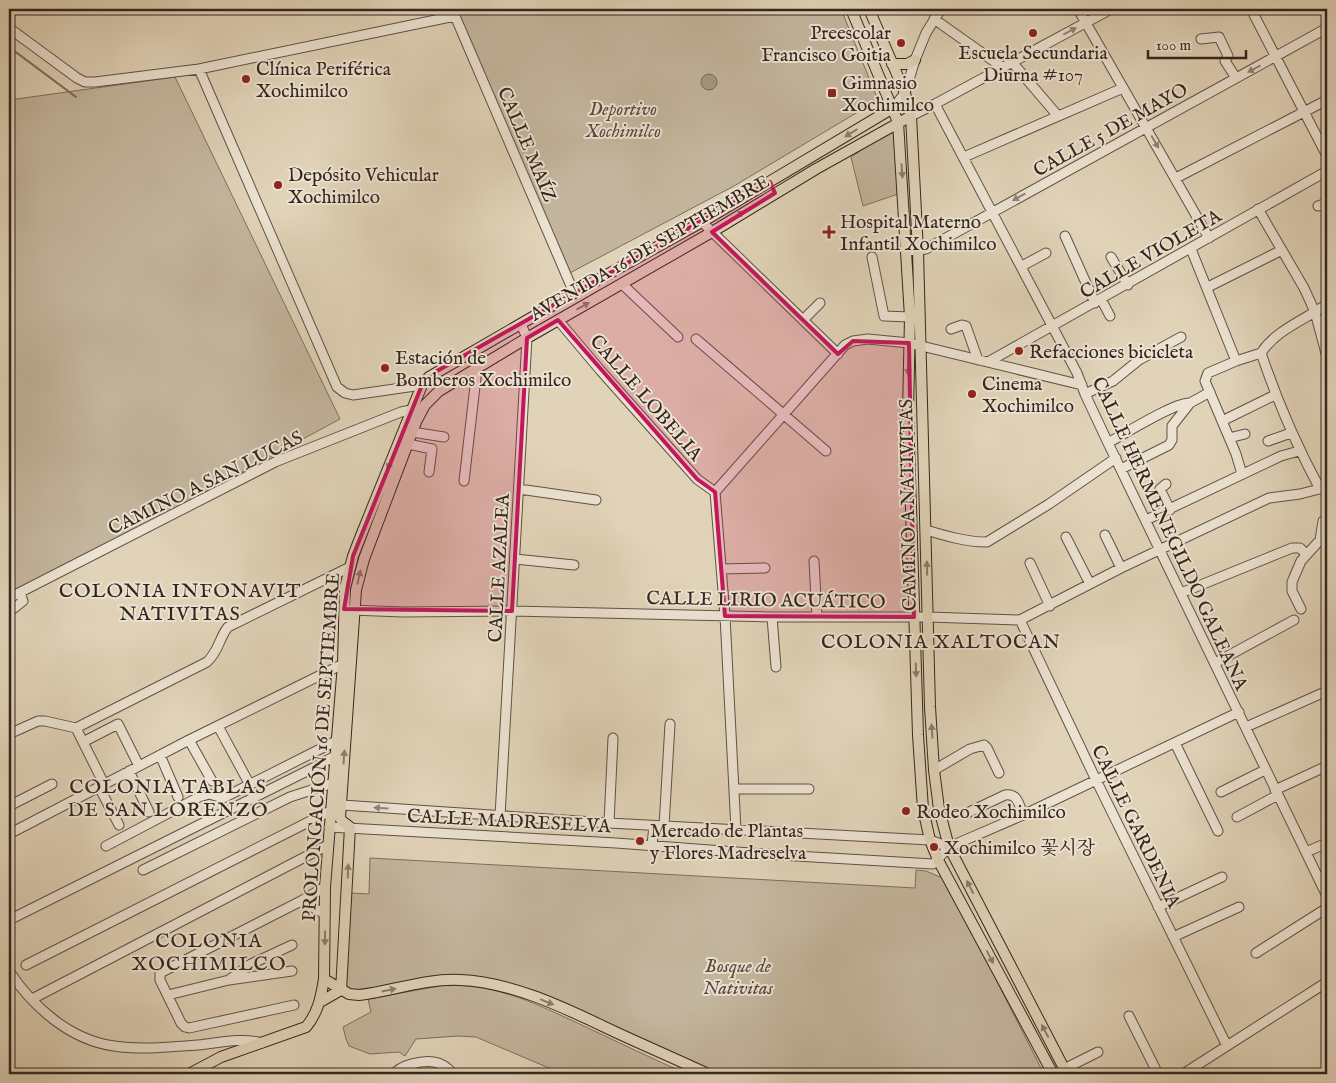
<svg xmlns="http://www.w3.org/2000/svg" width="1336" height="1083" font-family="'IM FELL English','Noto Serif KR',serif">
  <style>
    .green { fill: #c4b69e; stroke: #7c6e5e }
    .water { fill: #a69884; stroke: #786a5c }
    .lines { fill: none; stroke-linecap: round; stroke-linejoin: round }
    .stream { stroke: #786a5c; stroke-width: 2 }
    .minor-casing { stroke: #5f5145; stroke-width: 11 }
    .major-casing { stroke: #34261f; stroke-width: 12 }
    .minor { stroke: #ece2d1; stroke-width: 9 }
    .major { stroke: #e1d3b8; stroke-width: 10 }
    .oneway { fill: #908478 }
    .oneway2 { fill: #8a7c6c }
    .marked { fill: #c2185b; fill-opacity: 0.2; stroke: #c2185b; stroke-width: 4; stroke-linejoin: round }
    .poi-dot { fill: #8f2418; stroke: #ece2d1; stroke-width: 2 }
    .labels { text-anchor: middle; stroke-width: 4; stroke-linejoin: round; paint-order: stroke }
    .poi-label { font-size: 19px; fill: #34261f; stroke: #ece2d1; text-anchor: start }
    .park-label { font-size: 19px; font-style: italic; fill: #584a3f; stroke: #ece2d1 }
    .street-label { font-size: 19px; fill: #34261f; stroke: #ece2d1 }
    .neighbourhood-label { font-size: 20px; letter-spacing: 1px; fill: #34261f; stroke: #ece2d1 }
  </style>
  <rect width="100%" height="100%" fill="#e1d3b8"/>
  <filter id="stains"><feTurbulence type="fractalNoise" baseFrequency=".004" numOctaves="4"/><feColorMatrix values="0 0 0 0 .2 0 0 0 0 .09 0 0 0 0 .02 0 0 0 .5 -.17"/></filter>
  <radialGradient id="worn" r=".72"><stop offset=".6" stop-color="#630" stop-opacity="0"/><stop offset="1" stop-color="#630" stop-opacity=".3"/></radialGradient>
  <path class="green" d="M456,9h385l37,91 -144,86 -166,88z
    M175,77l165,342 -331,179v-498z
    M896,127l2,67 -35,12 -12,-49z
    M370,858l545,30 1,-18 10,1 19,8 99,195h-333l-226,-96 -128,14 -11,-4 -1,-3 6,-92 18,1z
    M445,985c53,-1 94,20 141,42 34,16 67,32 101,47h-124l-87,-37 -18,-1 -42,3 -11,17 -6,-4 -29,2 -21,-8 -3,-7 -3,-12 28,-15 -3,-13z"/>
  <path class="water" d="M701 82a8 8 0 1 1 16 0a8 8 0 1 1-16 0Z"/>
  <g class="lines">
    <path class="stream" d="M9,47l67,50"/>
    <defs>
      <path id="minor" d="M452,9l122,284
        M1078,9l131,229
        M1251,9l76,147
        M934,19l68,48
        M9,28l68,50 8,4h10l104,-13 256,-53
        M1201,39l18,-2 9,19 -3,5 11,17
        M1012,62l46,54
        M199,69l138,318 8,6 8,2 69,-10
        M935,104l142,269 8,21 23,49 219,453
        M893,108l12,-15 10,-33 11,-27 15,-24
        M911,116l24,-12 176,-95
        M964,157l159,-69
        M1176,178l151,-78
        M1318,206l9,-3
        M1258,209l46,79 11,24 12,45
        M702,222l136,132
        M1065,236l30,67
        M1191,249l45,112
        M907,251l19,-2 401,-221
        M872,257l12,59 26,1
        M1111,257l17,28
        M1022,266l24,-13
        M622,284l56,53
        M1208,287l74,-37
        M1101,299l9,17
        M558,320l42,50 97,109 18,13
        M803,320l17,-17
        M951,329l11,-4 4,1 12,34
        M696,339l130,112
        M1261,353c17,50 34,90 59,136
        M988,362l339,-191
        M1085,394l28,-13 26,-21 42,-23
        M1190,403l20,-11
        M1222,421l53,-26
        M412,432l32,5
        M1229,438l16,-4
        M1268,441l23,-8
        M1108,443c16,-9 67,-41 82,-40l-18,23v14l-3,5 -48,24
        M408,444l24,5 -3,23
        M1242,474l-6,-20 -31,-73 3,-8 28,-12 25,-8c16,-24 44,-33 66,-49
        M464,481l13,-112
        M1166,484l-6,5 10,21
        M519,489l77,11
        M715,492l130,-147 8,-4 15,-2 41,4 173,42
        M715,492l10,124 11,214
        M1146,520l135,-64 18,-5
        M926,530c20,6 40,12 61,12l62,-38 67,-46
        M1105,535l16,33
        M1066,537l24,47
        M515,559l59,6
        M814,561l3,56
        M1030,563l20,43
        M721,569l44,-1
        M1181,593l111,-45h8l6,6
        M9,598l266,-136 126,-50 10,-2 5,1
        M1301,609l-9,-18v-9l9,-21 19,-21 3,-19
        M350,610l54,2 108,-1 260,6h156l92,3 101,-52 148,-70 31,-4 27,-7
        M9,612l14,-11 -3,-8
        M772,617l4,50
        M1020,620l76,160 131,266
        M1215,663l79,-43
        M218,726l32,59
        M1246,727l81,-36
        M76,728l28,56
        M9,734l29,-13h7l31,7 131,-66c12,-11 12,-24 21,-35l122,-60
        M189,740l23,41
        M83,742l35,-18 21,42
        M1175,743l43,88
        M160,755l18,42
        M934,770l36,-21 14,-4 3,3 12,25
        M129,771l20,41
        M99,787l20,38
        M734,789h75
        M1275,790l52,-24
        M1221,792l44,-22
        M9,806l43,-22
        M965,814l40,-19c13,-2 14,10 18,20
        M500,816l27,-478 -6,-14
        M1237,817l41,-22
        M609,823l4,-85
        M664,826l6,-102
        M329,827l287,16 163,12 154,9 16,-17 74,-32 216,-103
        M9,834l180,-94 154,-76
        M652,845l2,-19
        M106,846l93,-49 10,-3 14,4 113,-57
        M1306,852l21,-9
        M143,870l147,-73 43,-14
        M301,901l24,13
        M1158,907l64,-30
        M9,920l306,-153 20,-11
        M1173,937l66,-30
        M1256,953l71,-45
        M26,965l316,-160 267,18 321,17 19,7
        M9,971c24,36 61,69 105,75 27,4 57,1 84,-1 21,-2 43,-8 64,-2
        M229,980l63,-9
        M168,995l61,-15 22,-16 41,-19
        M32,999l296,-154
        M294,1005l-105,23 -4,-1 -4,-4 -21,-43v-7l141,-72 24,-14
        M1129,1016l29,58
        M1064,1069l34,-17
        M394,1074c7,-9 28,-14 40,-12 8,1 14,6 19,12
        M1183,1074l144,-92"/>
      <path id="major" d="M851,9l47,113 12,195 -2,95 10,323 5,74 7,31 8,20 115,214
        M869,9l36,84 6,23 7,135 12,456 4,63 5,39 10,38 118,227
        M892,64h15l8,-4
        M341,990l9,-163 -8,-6 -2,-3 16,-228 8,-31 52,-137 9,-17 14,-14 88,-53 185,-106 104,-63 95,-53
        M320,1002l21,-12
        M189,1074l32,-17 85,-30c12,-14 15,-30 18,-48
        M708,1074c-32,-15 -65,-29 -97,-44 -46,-22 -99,-48 -151,-50 -33,-2 -68,11 -101,15l-10,-1 -25,-15 1,-92 18,-223 2,-76 8,-32 9,-23 60,-148 7,-8 145,-84 128,-71 191,-114"/>
    </defs>
    <use href="#minor" class="minor-casing"/>
    <use href="#major" class="major-casing"/>
    <use href="#minor" class="minor"/>
    <use href="#major" class="major"/>
  </g>
  <defs><path id="oneway-solid" d="M-6-.8H1V-3.2L6.5 0L1 3.2V.8H-6Z" transform="scale(1.25)"/></defs>
  <g class="oneway">
    <use href="#oneway-solid" transform="translate(1070 31) rotate(-28)"/>
    <use href="#oneway-solid" transform="translate(1254 69) rotate(152)"/>
    <use href="#oneway-solid" transform="translate(1155 142) rotate(60)"/>
    <use href="#oneway-solid" transform="translate(1019 197) rotate(151)"/>
    <use href="#oneway-solid" transform="translate(381 808) rotate(-176)"/>
  </g>
  <g class="oneway2">
    <use href="#oneway-solid" transform="translate(851 133) rotate(149)"/>
    <use href="#oneway-solid" transform="translate(902 171) rotate(86)"/>
    <use href="#oneway-solid" transform="translate(738 215) rotate(-31)"/>
    <use href="#oneway-solid" transform="translate(583 306) rotate(-29)"/>
    <use href="#oneway-solid" transform="translate(908 368) rotate(90)"/>
    <use href="#oneway-solid" transform="translate(390 463) rotate(113)"/>
    <use href="#oneway-solid" transform="translate(927 568) rotate(-91)"/>
    <use href="#oneway-solid" transform="translate(359 577) rotate(-78)"/>
    <use href="#oneway-solid" transform="translate(916 670) rotate(88)"/>
    <use href="#oneway-solid" transform="translate(932 731) rotate(-94)"/>
    <use href="#oneway-solid" transform="translate(344 757) rotate(-86)"/>
    <use href="#oneway-solid" transform="translate(348 871) rotate(-88)"/>
    <use href="#oneway-solid" transform="translate(970 887) rotate(-117)"/>
    <use href="#oneway-solid" transform="translate(325 938) rotate(91)"/>
    <use href="#oneway-solid" transform="translate(990 957) rotate(62)"/>
    <use href="#oneway-solid" transform="translate(389 990) rotate(-11)"/>
    <use href="#oneway-solid" transform="translate(547 1002) rotate(22)"/>
    <use href="#oneway-solid" transform="translate(1045 1031) rotate(-118)"/>
  </g>
  <path class="marked" d="M770,182l5,11 -63,39 126,122 15,-13 56,2 5,274 -189,-1 -10,-124 -18,-13 -139,-159 -31,18 -15,273 -168,-2 9,-53 69,-171 15,-14z"/>
  <g class="poi-dot">
    <circle cx="1033" cy="33" r="5"/>
    <circle cx="901" cy="43" r="5"/>
    <circle cx="246" cy="79" r="5"/>
    <rect x="827" y="88" width="10" height="10" rx="2.5"/>
    <circle cx="278" cy="185" r="5"/>
    <path d="M826.5 224.5h5v5h5v5h-5v5h-5v-5h-5v-5h5z"/>
    <circle cx="1019" cy="351" r="5"/>
    <circle cx="385" cy="368" r="5"/>
    <circle cx="972" cy="394" r="5"/>
    <circle cx="906" cy="811" r="5"/>
    <circle cx="640" cy="841" r="5"/>
    <circle cx="934" cy="847" r="5"/>
  </g>
  <g class="labels">
    <g class="poi-label">
      <text x="891" y="39" text-anchor="end">Preescolar<tspan x="891" dy="22">Francisco Goitia</tspan></text>
      <text x="1033" y="59" text-anchor="middle">Escuela Secundaria<tspan x="1033" dy="22">Diurna #107</tspan></text>
      <text x="256" y="75">Clínica Periférica<tspan x="256" dy="22">Xochimilco</tspan></text>
      <text x="842" y="89">Gimnasio<tspan x="842" dy="22">Xochimilco</tspan></text>
      <text x="288" y="181">Depósito Vehicular<tspan x="288" dy="22">Xochimilco</tspan></text>
      <text x="840" y="228">Hospital Materno<tspan x="840" dy="22">Infantil Xochimilco</tspan></text>
      <text x="1029" y="358">Refacciones bicicleta</text>
      <text x="395" y="364">Estación de<tspan x="395" dy="22">Bomberos Xochimilco</tspan></text>
      <text x="982" y="390">Cinema<tspan x="982" dy="22">Xochimilco</tspan></text>
      <text x="916" y="818">Rodeo Xochimilco</text>
      <text x="650" y="837">Mercado de Plantas<tspan x="650" dy="22">y Flores Madreselva</tspan></text>
      <text x="944" y="854">Xochimilco 꽃시장</text>
    </g>
    <g class="park-label">
      <text x="623" y="115">Deportivo<tspan x="623" dy="22">Xochimilco</tspan></text>
      <text x="738" y="972">Bosque de<tspan x="738" dy="22">Nativitas</tspan></text>
    </g>
    <g class="street-label">
      <text transform="translate(1110 129) rotate(-29)" y="7">CALLE 5 DE MAYO</text>
      <text transform="translate(528 144) rotate(67)" y="7">CALLE MAÍZ</text>
      <text transform="translate(649 247) rotate(-30)" y="7">AVENIDA 16 DE SEPTIEMBRE</text>
      <text transform="translate(1150 253) rotate(-30)" y="7">CALLE VIOLETA</text>
      <text transform="translate(647 397) rotate(49)" y="7">CALLE LOBELIA</text>
      <text transform="translate(205 482) rotate(-26)" y="7">CAMINO A SAN LUCAS</text>
      <text transform="translate(907 505) rotate(-91)" y="7">CAMINO A NATIVITAS</text>
      <text transform="translate(1171 533) rotate(65)" y="7">CALLE HERMENEGILDO GALEANA</text>
      <text transform="translate(498 568) rotate(-87)" y="7">CALLE AZALEA</text>
      <text transform="translate(766 599) rotate(1)" y="7">CALLE LIRIO ACUÁTICO</text>
      <text transform="translate(320 747) rotate(-86)" y="7">PROLONGACIÓN 16 DE SEPTIEMBRE</text>
      <text transform="translate(509 820) rotate(3)" y="7">CALLE MADRESELVA</text>
      <text transform="translate(1137 826) rotate(64)" y="7">CALLE GARDENIA</text>
    </g>
    <g class="neighbourhood-label">
      <text x="180" y="597">COLONIA INFONAVIT<tspan x="180" dy="23">NATIVITAS</tspan></text>
      <text x="941" y="648">COLONIA XALTOCAN</text>
      <text x="168" y="793">COLONIA TABLAS<tspan x="168" dy="23">DE SAN LORENZO</tspan></text>
      <text x="209" y="947">COLONIA<tspan x="209" dy="23">XOCHIMILCO</tspan></text>
    </g>
  </g>
  <rect width="1336" height="1083" fill="none" stroke="#e1d3b8" stroke-width="30"/>
  <rect x="10" y="10" width="1316" height="1063" fill="none" stroke="#34261f" stroke-width="2.5"/>
  <rect x="15" y="15" width="1306" height="1053" fill="none" stroke="#34261f"/>
  <path d="M1148 50v8h98v-8" fill="none" stroke="#34261f" stroke-width="2.5"/>
  <text x="1156" y="50" font-size="15" fill="#34261f" stroke="#ece2d1" stroke-width="4" paint-order="stroke">100 m</text>
  <rect width="100%" height="100%" filter="url(#stains)"/>
  <rect width="100%" height="100%" fill="url(#worn)"/>
</svg>
